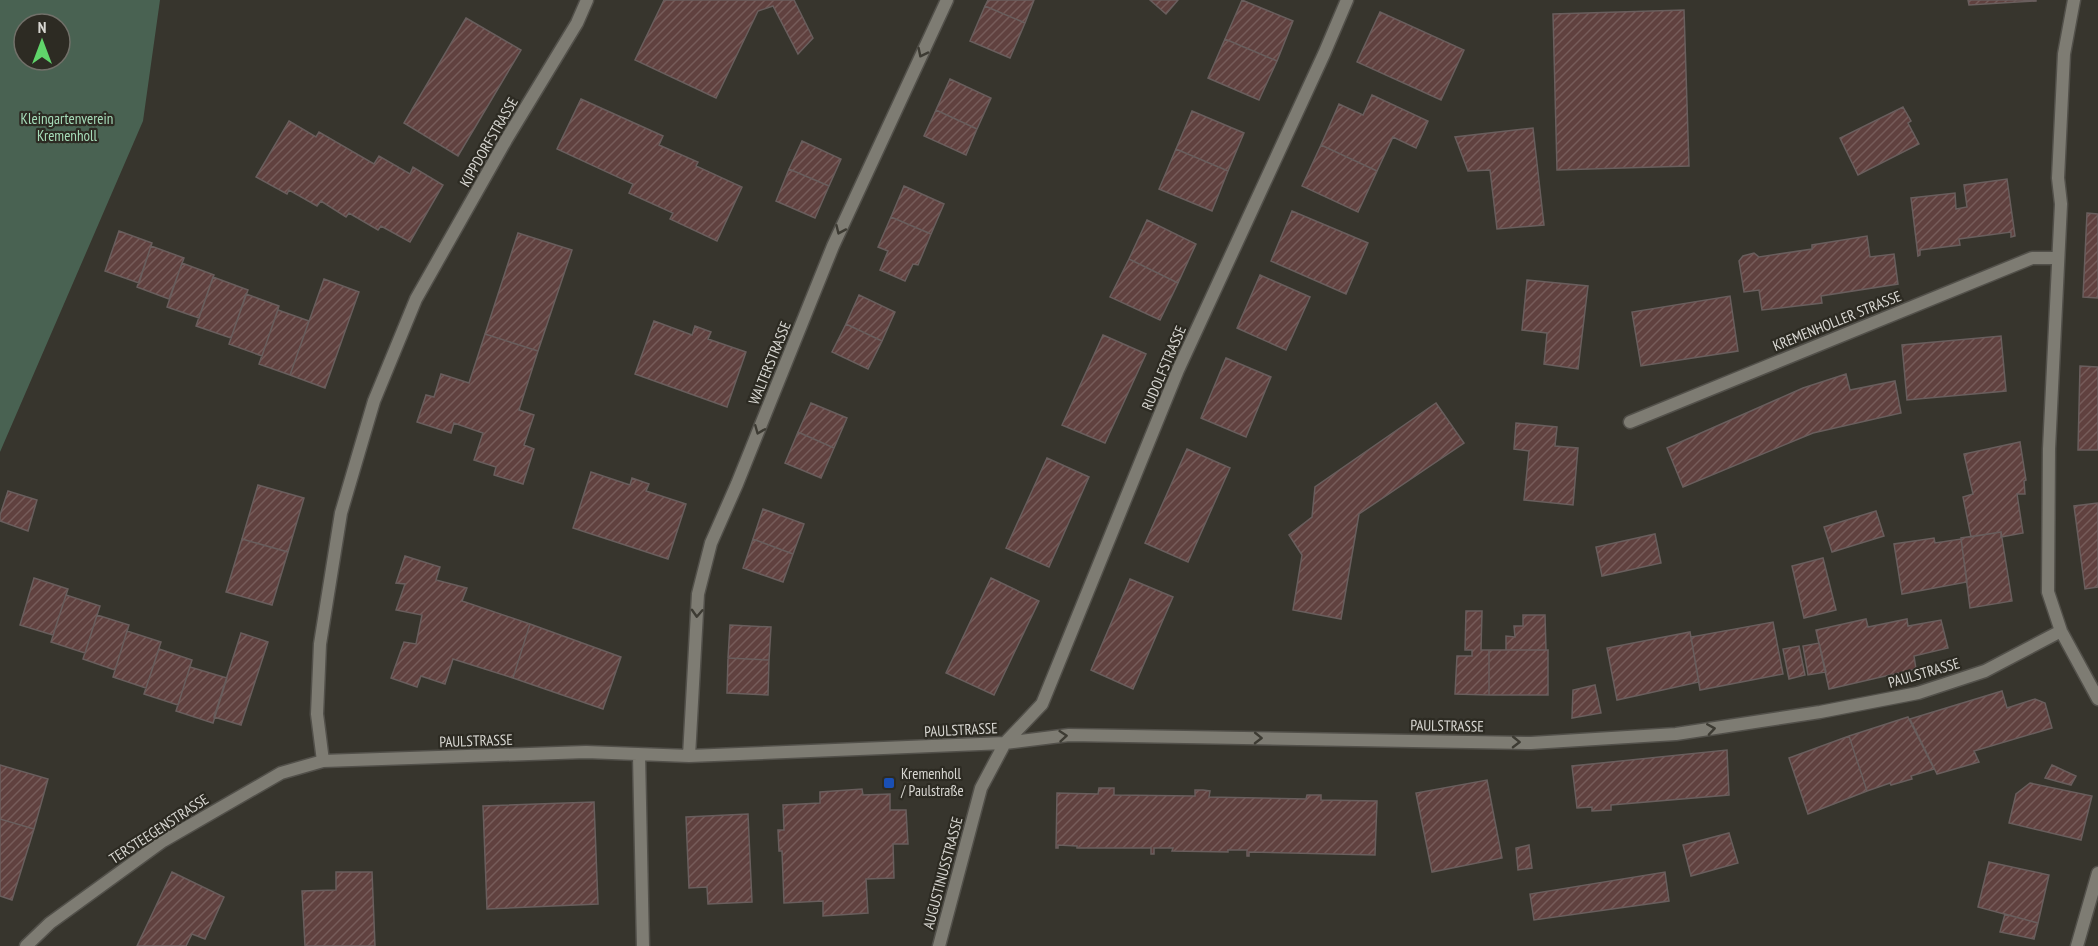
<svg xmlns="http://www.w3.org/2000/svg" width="2098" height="946" font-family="'PT Sans Narrow',sans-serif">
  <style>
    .green { fill: #496252; fill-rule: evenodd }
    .building { fill: url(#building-hatch); stroke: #695e5d; stroke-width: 1.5 }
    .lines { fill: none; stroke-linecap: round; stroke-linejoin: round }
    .street-casing { stroke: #52504a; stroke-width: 15 }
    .street { stroke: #7e7c73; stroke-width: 12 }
    .oneway { stroke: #3d3b33 }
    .transit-dot { fill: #1a4fb4; stroke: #2d2b23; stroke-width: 2 }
    .labels { text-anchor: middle; stroke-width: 4.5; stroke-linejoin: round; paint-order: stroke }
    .park-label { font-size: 15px; fill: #a6dcb9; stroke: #2d2b23 }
    .street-label { font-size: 15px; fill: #d8d7d2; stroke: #2d2b23 }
    .poi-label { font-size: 15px; fill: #d8d7d2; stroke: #2d2b23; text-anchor: start }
  </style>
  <defs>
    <pattern id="building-hatch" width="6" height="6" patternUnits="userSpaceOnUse" patternTransform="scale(1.5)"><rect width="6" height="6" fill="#60413f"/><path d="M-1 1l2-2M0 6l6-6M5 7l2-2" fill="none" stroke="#765c5a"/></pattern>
  </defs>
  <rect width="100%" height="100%" fill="#37352d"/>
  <path class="green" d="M0,0h160l-17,121 -143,331zM24,24h36v36h-36z"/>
  <path class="building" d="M664,0h130l19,38 -15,16 -25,-48 -15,5 -42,87 -81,-38z
    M988,0h46l-9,23 -40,-17z
    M1150,0h28l-12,14z
    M1242,0l51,21 -16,40 -52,-22z
    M1968,0h68v1l-67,4z
    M985,6l40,17 -15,35 -40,-17z
    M1684,10l5,156 -132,4 -4,-156z
    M1380,12l84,38 -23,50 -84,-38z
    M466,18l55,32 -63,106 -54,-33z
    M1225,39l52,22 -18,39 -51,-22z
    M950,79l41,19 -14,31 -41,-19z
    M1372,95l56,26 -12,27 -23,-11 -16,34 -56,-26 18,-41 24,11z
    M581,99l82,37 -4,9 39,17 -2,4 46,21 -25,54 -47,-22 3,-6 -44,-20 4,-9 -76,-35z
    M1903,107l8,14 -3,2 11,21 -61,31 -18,-37z
    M936,110l41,19 -11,26 -42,-19z
    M1192,111l52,22 -16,38 -52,-22z
    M289,121l27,16 3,-5 55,32 5,-8 31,18 3,-7 30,18 -33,57 -29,-16 -3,4 -29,-17 -3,4 -25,-16 -4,5 -28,-16 -2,4 -31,-17z
    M1533,128l11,97 -47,4 -7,-59 -22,1 -13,-34z
    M802,141l39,18 -12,27 -40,-17z
    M1321,145l56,26 -19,41 -56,-26z
    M1176,149l52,22 -16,40 -53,-22z
    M789,169l40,17 -14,32 -39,-17z
    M2007,179l8,57 -4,1v-5l-52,7 1,6 -40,5v5l-2,1 -7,-58 44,-5 1,16 11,-2 -3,-22z
    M904,186l40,18 -13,30 -40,-17z
    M1292,211l76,32 -22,51 -75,-33z
    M2087,213l11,1v84l-15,-1z
    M891,217l40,17 -13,31 -5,-1 -8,17 -25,-11 8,-19 -10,-4z
    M1147,220l49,24 -18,39 -49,-24z
    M119,231l33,12 -13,40 -34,-12z
    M518,233l54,17 -34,101 -53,-17z
    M1867,236l3,21 24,-3 4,30 -77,12 1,7 -60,7 -3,-20 -15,2 -5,-31 4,-5 11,-3 5,4 53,-8v-4z
    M151,246l33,12 -15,41 -32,-12z
    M1129,259l49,24 -18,37 -50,-23z
    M182,263l32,12 -15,43 -32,-11z
    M1260,275l50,22 -24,53 -49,-22z
    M213,277l35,13 -17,48 -35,-12z
    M324,279l35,13 -34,96 -35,-13z
    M1527,280l61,6 -10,83 -34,-5 3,-31 -25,-3z
    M246,294l33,12 -17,50 -33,-12z
    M859,295l36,17 -13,29 -36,-17z
    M1730,296l8,55 -97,15 -9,-54z
    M278,310l31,11 -19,54 -31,-11z
    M654,321l38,14 3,-9 16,6 -3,7 38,13 -19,55 -92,-33z
    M846,324l36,17 -14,28 -36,-17z
    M485,334l53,17 -19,59 15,5 -10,30 10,4 -11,35 -29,-9 2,-8 -22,-7 9,-27 -29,-10 -3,10 -34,-11 9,-27 8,2 7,-23 28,9z
    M1103,335l43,19 -41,89 -43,-18z
    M2001,336l5,55 -99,9 -5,-55z
    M1226,358l45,19 -25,60 -45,-19z
    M2080,366l18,1v83h-20z
    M1846,374l4,16 45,-9 6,32 -88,20 -130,54 -16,-39 136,-60z
    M811,403l36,15 -13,30 -36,-16z
    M1436,403l28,40 -105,71 -18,105 -48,-9 9,-55 -13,-20 23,-18 3,-30z
    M1516,423l41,4 -2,19 23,2 -5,57 -49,-5 5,-49 -15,-2z
    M798,432l36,16 -13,30 -36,-15z
    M2020,442l6,38 -2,1 1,13h-8l6,39 -22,4v-5l-30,5 -8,-40 10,-3 -9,-40z
    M1187,449l43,19 -42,94 -43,-19z
    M1047,458l42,19 -40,90 -43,-19z
    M591,472l39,13 2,-7 17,6 -3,7 40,13 -18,55 -95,-31z
    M258,485l46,13 -16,54 -46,-13z
    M8,491l29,9 -9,31 -28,-10v-6z
    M2098,503v84l-13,2 -11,-83z
    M763,509l41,15 -11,30 -40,-15z
    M1876,511l8,25 -52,16 -8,-25z
    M2001,532l11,69 -42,7 -9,-70z
    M1655,534l6,29 -59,13 -6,-29z
    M1934,538l1,5 26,-4 6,43 -65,12 -8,-50z
    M242,539l46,13 -16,53 -46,-13z
    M753,539l40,15 -10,28 -40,-14z
    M405,556l35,11 -4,13 31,8 -5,13 68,23 -17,54 -60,-19 -8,25 -24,-8 -4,11 -26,-9 13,-36 12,2 6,-29 -26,-5 9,-26 -9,-1z
    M1823,558l13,52 -32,8 -12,-52z
    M34,578l34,11 -15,46 -33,-10z
    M991,578l48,23 -45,94 -48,-22z
    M1130,579l43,18 -40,92 -42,-19z
    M66,595l34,11 -15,47 -34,-11z
    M1466,611h16l-1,39h8v45l-34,-1 2,-38h15v-6h-7z
    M97,615l32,10 -14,45 -32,-11z
    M1523,615h22l1,35h-40v-14l9,1 -1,-11h9z
    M1866,619l2,8 39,-8 1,7 33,-6 7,28 -34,8 2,13 -87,20 -13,-59z
    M1773,622l10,52 -83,16 -9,-53z
    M530,624l91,33 -18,52 -90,-31z
    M730,625l41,2 -2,33 -41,-2z
    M127,631l34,11 -15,46 -33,-11z
    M1690,632l9,50 -82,18 -10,-52z
    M241,633l27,9 -27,83 -27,-8z
    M1819,643l7,29 -18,3 -5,-29z
    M1799,646l6,29 -16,4 -6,-30z
    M159,649l33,11 -14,45 -34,-11z
    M1489,650h59v45h-59z
    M728,658l41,2 -1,35 -41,-2z
    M190,667l37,11 -14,45 -37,-12z
    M1595,685l6,28 -29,5 1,-28z
    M2002,691l5,17 28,-9 10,4 7,25 -78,23 5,11 -42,12 -27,-55z
    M1908,717l26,52 -23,7 1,3 -21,6 -1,-2 -23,8 -18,-55z
    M1849,736l18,55 -59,23 -19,-56z
    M1727,750l2,45 -118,10v5l-19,1v-4l-15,1 -5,-42z
    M0,765l48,14 -14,50 -34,-10z
    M2052,765l24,11 -5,9 -26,-7z
    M1487,780l15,78 -70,14 -16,-79z
    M2030,783l62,13 -11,44 -72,-17 7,-29z
    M1099,788h15v7l81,1v-6h8l7,1 -1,6 97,2 1,-4h14v5l56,1 -2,54 -126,-3v4h-2v-6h-19v2l-56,-1 1,-3h-19v6h-3v-6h-74v-2l-19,-1v3h-2l1,-55 41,1z
    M862,789l1,6 27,-1v16h16l2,34h-15l1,34 -28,1 2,34 -45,3v-15l-39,2 -2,-52h-3l-1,-21h6l-1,-25 37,-2v-11z
    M594,802l4,102 -111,5 -4,-103z
    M748,814l4,88 -44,2 -1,-17 -18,1 -3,-71z
    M0,819l34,10 -22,71 -12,-4z
    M1729,833l9,30 -47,13 -8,-31z
    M1529,845l3,23 -14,2 -2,-22z
    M1989,862l60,13 -11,48 -60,-16z
    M172,872l52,25 -19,42 -13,-5 -6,12h-49z
    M336,872h36l3,74h-70l-3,-55 34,-1z
    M1665,872l4,29 -135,19 -4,-26z
    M2005,914l33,9 -4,16 -34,-7z"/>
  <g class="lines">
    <defs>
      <path id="street" d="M2074,0l-10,54 -6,124 3,26 -12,245 -1,143 13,39 37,68
        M1630,422l402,-164h26
        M639,755l4,191
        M689,756l9,-162 13,-51 26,-59 96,-238 114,-246
        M323,761l-6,-47 3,-70 21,-131 33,-112 42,-102 90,-159 71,-117 10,-23
        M26,946l24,-23 113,-82 118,-68 42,-12 263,-9 103,4 316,-13 64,-8 462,8 145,-9 144,-22 98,-19 67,-22 76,-40
        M939,946l42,-158 24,-45 37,-39 136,-334 146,-316 23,-54
        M2077,946l21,-73"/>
    </defs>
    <use href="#street" class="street-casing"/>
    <use href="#street" class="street"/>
  </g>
  <defs><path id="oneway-chevron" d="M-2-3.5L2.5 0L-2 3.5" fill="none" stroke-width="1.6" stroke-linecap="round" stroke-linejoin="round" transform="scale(1.5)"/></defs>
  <g class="oneway">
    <use href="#oneway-chevron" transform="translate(922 53) rotate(116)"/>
    <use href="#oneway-chevron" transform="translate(840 230) rotate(114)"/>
    <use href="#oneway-chevron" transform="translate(759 430) rotate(112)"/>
    <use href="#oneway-chevron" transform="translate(697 613) rotate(93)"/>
    <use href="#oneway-chevron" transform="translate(1711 729) rotate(-9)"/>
    <use href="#oneway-chevron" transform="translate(1063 736) rotate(-5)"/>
    <use href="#oneway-chevron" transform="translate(1258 738) rotate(1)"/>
    <use href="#oneway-chevron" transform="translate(1516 742) rotate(1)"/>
  </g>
  <rect class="transit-dot" x="883" y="777" width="12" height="12" rx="3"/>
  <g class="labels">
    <g class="park-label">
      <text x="67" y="124">Kleingartenverein<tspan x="67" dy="17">Kremenholl</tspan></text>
    </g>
    <g class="street-label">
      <text transform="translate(489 142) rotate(-60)" y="5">KIPPDORFSTRASSE</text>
      <text transform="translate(1837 321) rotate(-22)" y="5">KREMENHOLLER STRASSE</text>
      <text transform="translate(770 363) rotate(-68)" y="5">WALTERSTRASSE</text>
      <text transform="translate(1164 368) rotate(-67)" y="5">RUDOLFSTRASSE</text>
      <text transform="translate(1924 673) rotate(-16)" y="5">PAULSTRASSE</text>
      <text transform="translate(1447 726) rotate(1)" y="5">PAULSTRASSE</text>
      <text transform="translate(961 730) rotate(-3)" y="5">PAULSTRASSE</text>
      <text transform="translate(476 741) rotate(-2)" y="5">PAULSTRASSE</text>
      <text transform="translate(159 829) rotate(-33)" y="5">TERSTEEGENSTRASSE</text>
      <text transform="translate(943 873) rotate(-75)" y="5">AUGUSTINUSSTRASSE</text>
    </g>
    <g class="poi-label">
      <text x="901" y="779">Kremenholl<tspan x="901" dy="17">/ Paulstraße</tspan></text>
    </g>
  </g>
  <g transform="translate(42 42)"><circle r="28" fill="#2d2b23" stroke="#717069" stroke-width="1.5"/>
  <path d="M0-4.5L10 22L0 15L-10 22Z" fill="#60d56b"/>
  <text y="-9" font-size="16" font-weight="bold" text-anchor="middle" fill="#d8d7d2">N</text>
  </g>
</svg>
